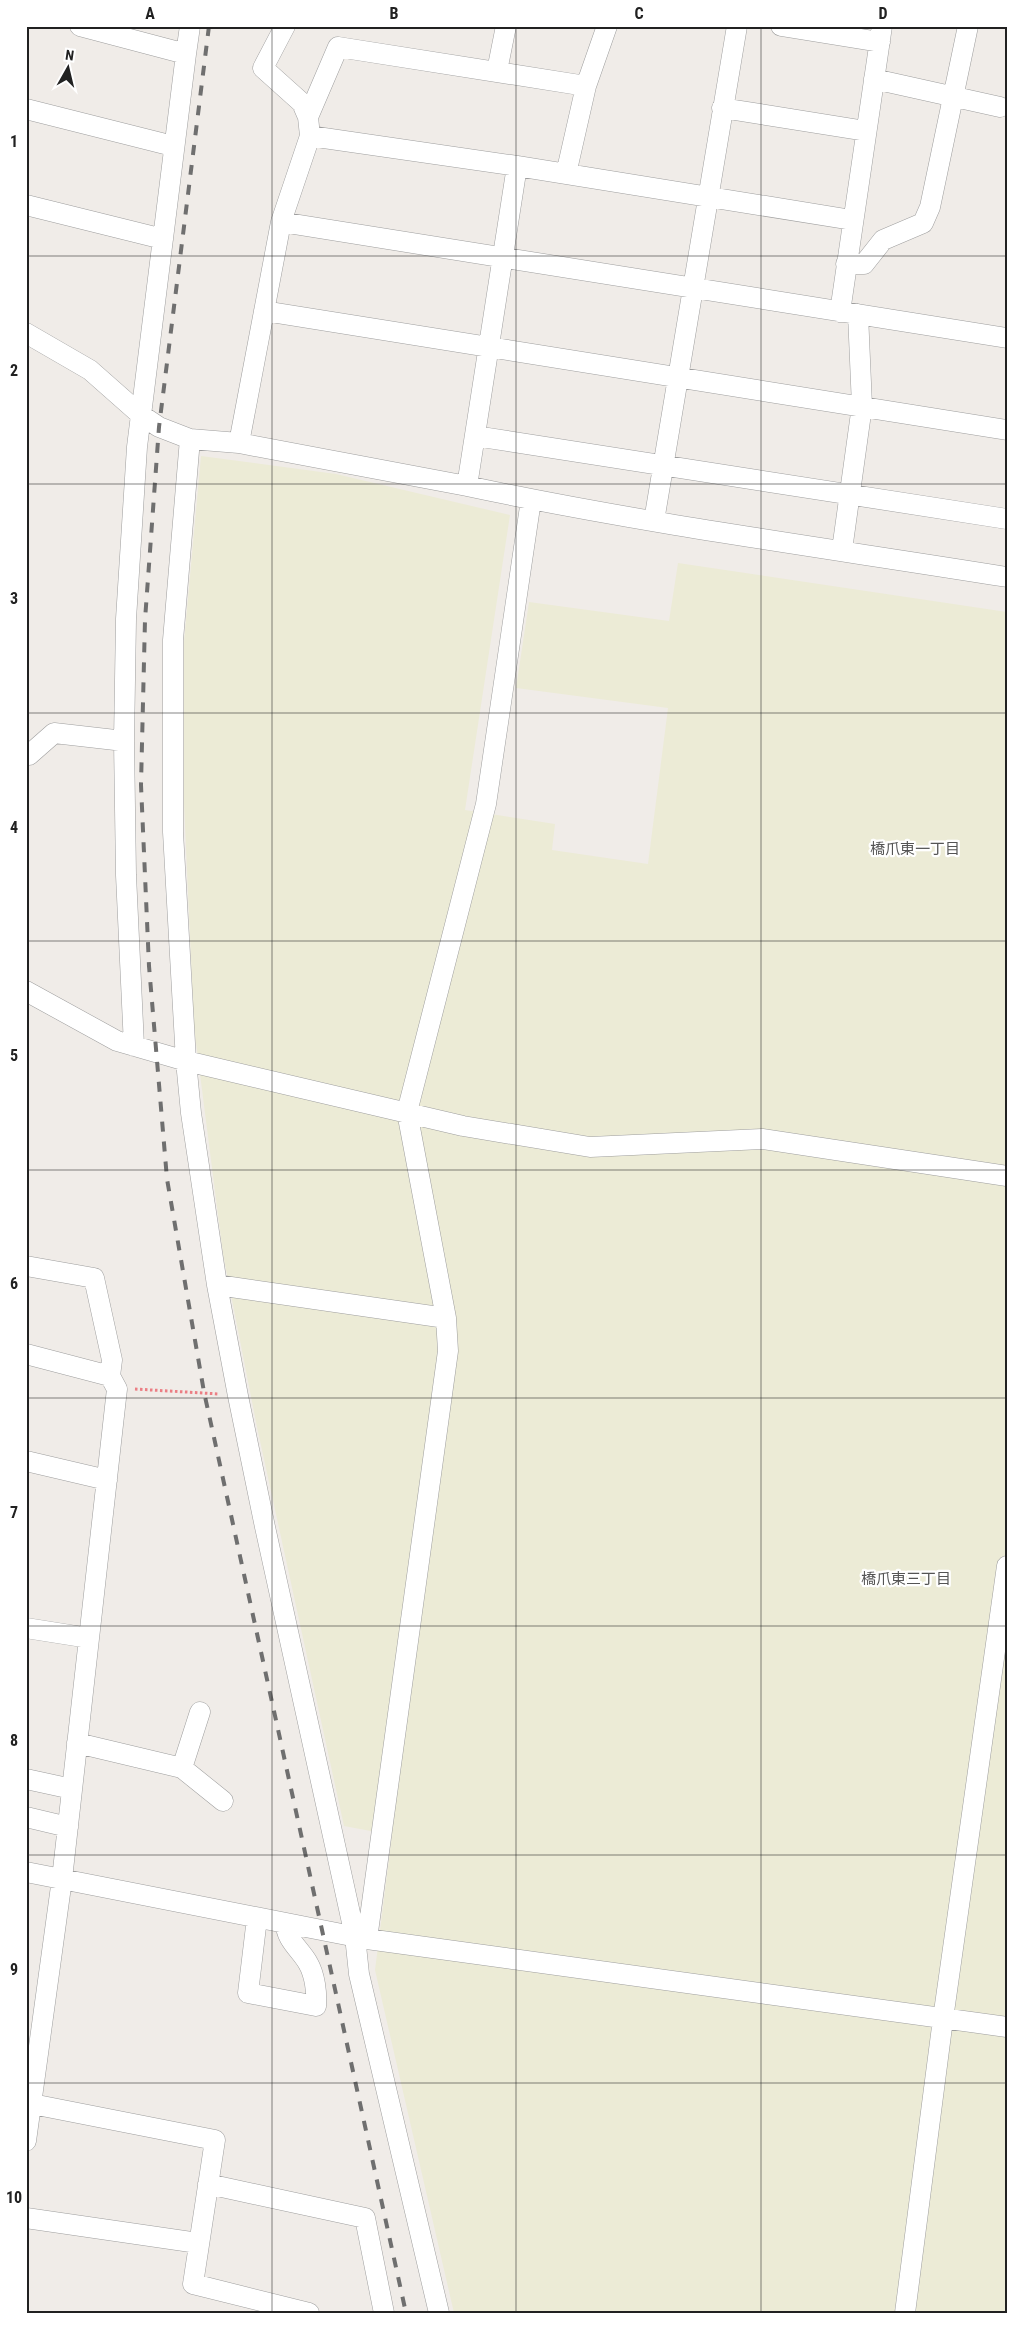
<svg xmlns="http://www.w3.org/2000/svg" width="1033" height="2339" font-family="'Roboto Condensed','Noto Sans JP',sans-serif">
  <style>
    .farmland { fill: #ecebd6 }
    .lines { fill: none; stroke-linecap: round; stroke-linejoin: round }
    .minor-casing { stroke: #9e9e9e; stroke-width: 21 }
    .path { stroke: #eb7e84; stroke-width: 3; stroke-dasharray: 2.5 2.5; stroke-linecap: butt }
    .minor { stroke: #fff; stroke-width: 20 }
    .rail { stroke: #6f6f6f; stroke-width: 4; stroke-dasharray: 10 10; stroke-linecap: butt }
    .grid { fill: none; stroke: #212121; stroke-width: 1; stroke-opacity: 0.55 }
    .labels { text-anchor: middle; stroke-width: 4.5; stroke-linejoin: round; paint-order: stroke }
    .neighbourhood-label { font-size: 15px; fill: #545454; stroke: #fff }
    .neatline { fill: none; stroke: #212121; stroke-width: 2 }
    .grid-label { font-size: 16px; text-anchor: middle; font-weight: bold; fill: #212121 }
  </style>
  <rect width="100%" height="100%" fill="#f0ece8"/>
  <path class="farmland" d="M201,456l135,18 174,41 -45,295 90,14 -3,26 96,14 20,-156 -152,-20 13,-86 140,19 9,-58 329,49v1701h-553l-79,-343 17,-135 -48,-9 -87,-399 -34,-173 -29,-227 -10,-224v-161z"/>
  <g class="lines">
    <defs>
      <path id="minor" d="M80,26l106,28 -49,393 -11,172 -2,122 2,134 8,171
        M285,26l-22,42 39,35 6,14
        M781,26l99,16
        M186,54l4,-28
        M497,71l9,-45
        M874,79l126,28
        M722,108l144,23
        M26,109l147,37
        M310,136l207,30 335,54
        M566,174l20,-88
        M26,205l137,34
        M281,222l726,116
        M846,264h18l19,-24 40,-17 7,-16 38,-181
        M264,311l743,119
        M840,312l42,-286
        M26,333l64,37 51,45 18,12 31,12 49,4 228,43 50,-320
        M475,436l532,83
        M190,439l-17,201v192l13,229 5,52 26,172 21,111 27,131 90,409 4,38 80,339
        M239,443l42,-221 29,-86 -2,-19 30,-70 248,39 21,-60
        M467,486c178,38 360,62 540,91
        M654,521l83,-495
        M842,550l20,-144 -4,-92
        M26,754l3,1 25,-22 70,8
        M26,991l91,50 69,20 277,65 127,21 172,-8 245,37
        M26,1266l68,12 18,82 -2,16
        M217,1285l229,33
        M26,1354l84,22 7,13 -55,490 -36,262
        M26,1461l81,19
        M26,1628l63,10
        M77,1743l105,25 41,33
        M182,1768l18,-56
        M26,1779l46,10
        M26,1817l42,10
        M26,1872l341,67 640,88
        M257,1918l-9,75 68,13c1,-13 -1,-31 -8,-43 -7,-13 -23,-24 -22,-40
        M367,1939l81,-588 -2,-33 -39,-206 79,-308 45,-304
        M32,2104l183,36 -22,144 116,29
        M208,2184l157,34 19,95
        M26,2218l172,25
        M905,2313l38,-294 64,-453"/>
    </defs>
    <use href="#minor" class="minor-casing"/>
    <path class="path" d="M135,1389l84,5"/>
    <use href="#minor" class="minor"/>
    <path class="rail" d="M209,26l-50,401 -14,193 -4,165 8,181 18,213 37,213 202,921"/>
  </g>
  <path class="grid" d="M272,26v2287M516,26v2287M761,26v2287M26,256h981M26,484h981M26,713h981M26,941h981M26,1170h981M26,1398h981M26,1626h981M26,1855h981M26,2083h981"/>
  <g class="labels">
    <g class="neighbourhood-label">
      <text x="915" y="854">橋爪東一丁目</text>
      <text x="906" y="1584">橋爪東三丁目</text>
    </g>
  </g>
  <rect width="1033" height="2339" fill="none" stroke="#ffffff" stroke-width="55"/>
  <g transform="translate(68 68) rotate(8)" stroke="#ffffff" stroke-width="4" paint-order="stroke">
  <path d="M0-4L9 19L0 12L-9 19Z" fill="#212121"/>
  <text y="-8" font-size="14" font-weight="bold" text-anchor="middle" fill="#212121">N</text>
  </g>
  <rect x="28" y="28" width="978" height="2284" class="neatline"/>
  <g class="grid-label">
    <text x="150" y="19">A</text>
    <text x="394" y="19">B</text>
    <text x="639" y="19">C</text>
    <text x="883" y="19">D</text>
    <text x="14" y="147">1</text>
    <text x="14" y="376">2</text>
    <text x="14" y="604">3</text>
    <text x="14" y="833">4</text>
    <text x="14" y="1061">5</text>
    <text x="14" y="1289">6</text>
    <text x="14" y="1518">7</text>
    <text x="14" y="1746">8</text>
    <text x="14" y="1975">9</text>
    <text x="14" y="2203">10</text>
  </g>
</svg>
